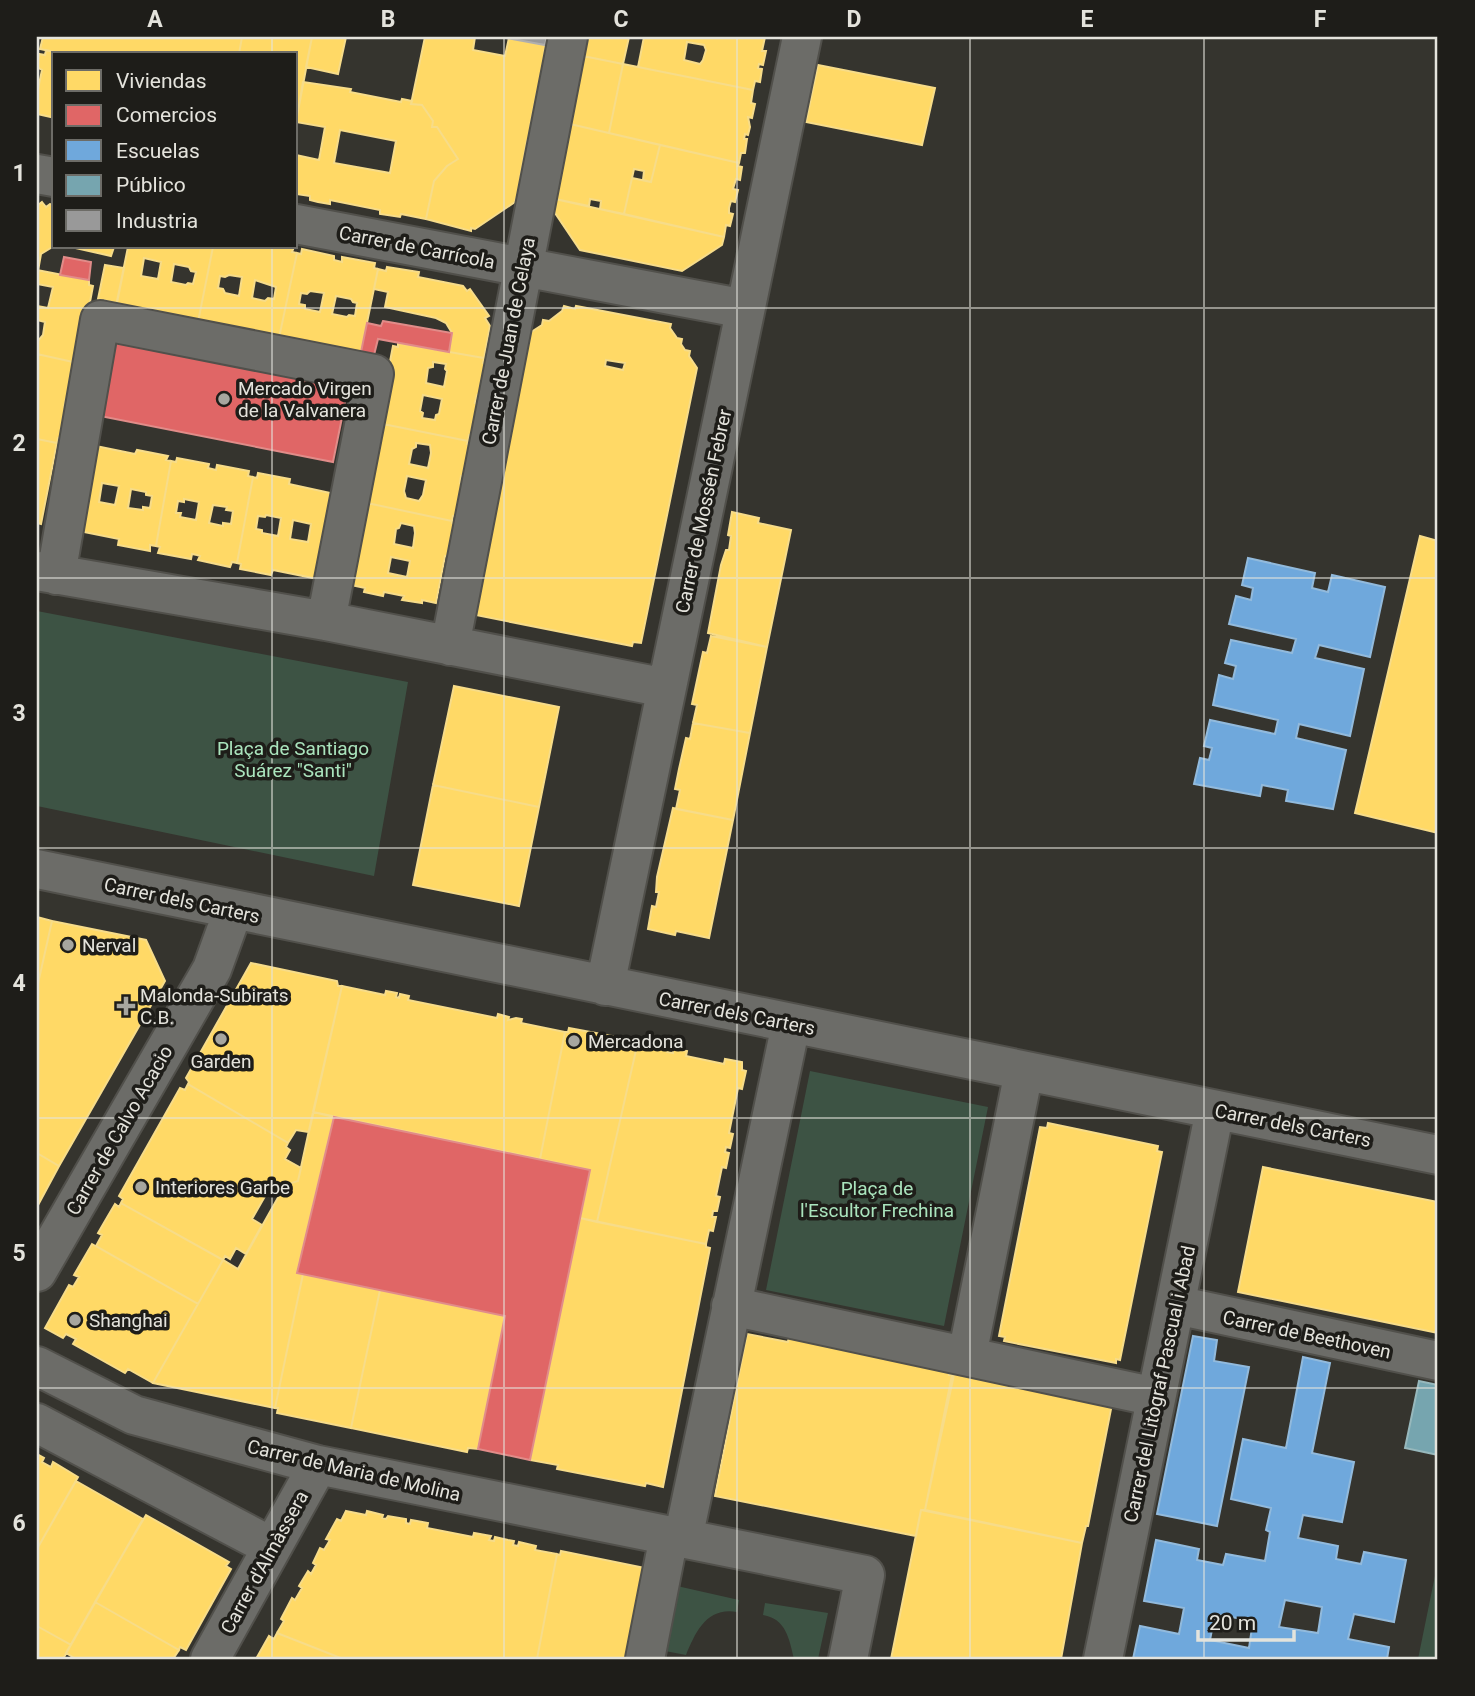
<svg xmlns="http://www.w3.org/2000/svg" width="1475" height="1696" font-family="Roboto,sans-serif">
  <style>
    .green { fill: #3d5344 }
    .homes { fill: #ffd966; stroke: #f7dc89; stroke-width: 2; fill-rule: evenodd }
    .shops { fill: #e06666; stroke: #e18c89; stroke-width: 2 }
    .schools { fill: #6fa8dc; stroke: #92badc; stroke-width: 2; fill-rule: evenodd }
    .public { fill: #76a5af; stroke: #97b8bc; stroke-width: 2 }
    .industry { fill: #999; stroke: #b0afad; stroke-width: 2 }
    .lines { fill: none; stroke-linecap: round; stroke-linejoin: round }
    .minor-casing { stroke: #51504b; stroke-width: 42 }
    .minor { stroke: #6c6c68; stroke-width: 38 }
    .grid { fill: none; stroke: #e4e3dc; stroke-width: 2; stroke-opacity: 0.55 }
    .poi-dot { fill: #a7a69f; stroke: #1e1d19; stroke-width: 2.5 }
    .labels { text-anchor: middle; stroke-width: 7; stroke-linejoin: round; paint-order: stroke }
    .street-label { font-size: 19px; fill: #e4e3dc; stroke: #1e1d19 }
    .poi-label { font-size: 19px; fill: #e4e3dc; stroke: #1e1d19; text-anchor: start }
    .park-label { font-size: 19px; fill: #aae4bd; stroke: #1e1d19 }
    .neatline { fill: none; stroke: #e4e3dc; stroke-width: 2.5 }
    .grid-label { font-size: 23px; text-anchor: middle; font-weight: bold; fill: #e4e3dc }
  </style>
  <rect width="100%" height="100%" fill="#35342e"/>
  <path class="green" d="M37,611l371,71 -34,194 -337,-70z
    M810,1071l178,36 -44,219 -178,-36z
    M1438,1561v98h-20z
    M677,1586l62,14 -2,12c-30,-5 -41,19 -51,43l-21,-4z
    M765,1603l63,10 -10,46h-24c-5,-21 -8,-40 -31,-44z"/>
  <path class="homes" d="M43,37h199l-3,17h-175l-24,-5z
    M242,37h70l-16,85v-68h-57z
    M312,37h34l-8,37 -32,-7z
    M425,37h50l-2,13 32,6 4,-18 36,7 -5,47 -3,-1 -7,35 3,1 -2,13h-4l-7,38 4,1 -4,19h-4l-1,4 -40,27 -4,-1v3l-45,-12 8,-38 13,-15 11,-7 -21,-32h-5l1,-6 -11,-16 -11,-1z
    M587,37h42l-6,27 -40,-8z
    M644,37h121l-3,14h4l-3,14 -4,-1 -1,4 4,1 -2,13 -5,-1 -2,9 -115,-23zM687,42l17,3 2,5 -3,10 -3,4 -16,-4z
    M46,50l18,4h-10v57l-3,6 -14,-3v-20l5,-24 -5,-3 2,-13 6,1z
    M583,56l40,8 -14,69 -39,-9z
    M623,64l130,26 -2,13 4,1 -3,14 -4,-1 2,10 -2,8 -3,-1 -1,5h3l-2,14h-4l-2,10 -130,-30z
    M818,65l117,23 -13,57 -116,-23z
    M303,82l48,7 -1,3 51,10 1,-3 10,2 -1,3 11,1 11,16 -1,6h5l21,32 -11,7 -13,15 -8,38 -25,-5 -1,3 -20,-3v-4l-50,-10v4l-12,-2 -8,-2v-4l-14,-2v-39l23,5 6,-33 -29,-5zM340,130l56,11 -6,32 -56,-10z
    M570,124l90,21 -9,37 -8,-2 1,-9 -10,-2 -10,45 -24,-5 1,-8 -11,-2 -1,7 -34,-7z
    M660,145l79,18 -1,3 4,1 -2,13 -4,-1 -3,10 5,1 -3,12 -4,-1 -2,7v5l4,1 -3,12 -4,-1 -2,12 -100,-23 8,-36 19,4z
    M555,199l169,38 -2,8 -40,26 -102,-21 -27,-40z
    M42,202l4,5 4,-3 4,1v41l-13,8 -3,17 -1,-65z
    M71,247h43l-3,9z
    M128,247h85l-15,75 -82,-16zM144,258l17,4 -3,17 -17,-3zM174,264l15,3 2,4 5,1 -3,12 -5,-1 -2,2 -15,-3z
    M213,247h81l-2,5 5,1 -18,85 -81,-16zM229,275l13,2 -3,19 -14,-3 -2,-4 -5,-1 2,-12 5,1zM255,280l21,7 -2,12 -6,-1 -3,3 -13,-3z
    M302,249l32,7v4l8,2v-5l33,6 -1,5 4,1 -17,83 -82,-14 18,-85 4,1zM310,291l14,2 -4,19 -15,-3v-4l-6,-1 2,-11 6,1zM336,296l15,3 2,3 4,1 -2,13 -6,-1 -2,2 -15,-3z
    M105,265l19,3 -7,35 -19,-4z
    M387,267l32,5 -1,5 45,9 4,5 3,-2 19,27 -4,2 5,8 -6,32 -35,-6 3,-19 -6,-10 -10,-5 -51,-11 3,-15 -14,-3 4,-20 8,2z
    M37,270l52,10v5l4,1 -6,32 -14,44 -36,-8v-12l6,-7 2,-13 -8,-2v-14l11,2 5,-21 -16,-3z
    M564,306l11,3 1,-3 95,18 -1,4 7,10 5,1 -1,5 4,6 5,1 -1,5 8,12 -56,275 -8,-1 -1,4 -156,-31 1,-4h-3l54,-277 14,-9 1,-5 6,1 13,-10zM606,360l19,3 -2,7 -18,-4z
    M398,343l86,15 -1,5 6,1 -6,32 -6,-1 -2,8 6,1 -6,33 -6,-2 -1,6 -85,-17 4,-47 6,-31 5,1zM433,362l13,2 -1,5 2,2 -3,16 -18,-4 2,-15 5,-1zM423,395l19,4 -3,15 -3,1 -1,5 -13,-2 1,-5 -3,-2z
    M37,354l36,8 -1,4 5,1 -6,32 -5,-1 -2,9 5,1 -6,31 -5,-1 -1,5 -20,-4z
    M383,424l85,17 -1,3 6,1 -7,32 -5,-1 -1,7 5,1 -7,33 -5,-1 -1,5 -85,-18zM416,443l14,2 1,8 -3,15 -19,-4 3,-15 4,-2zM407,476l19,4 -3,15 -4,6 -13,-3 -2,-7z
    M37,439l20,4 -16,81 -4,-1z
    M91,445l44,9 2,-4 31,6 -2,4 5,1 -15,85 -6,-1v6l-32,-6 1,-6 -45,-9zM102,483l17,3 -4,19 -16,-3zM131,489l15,3v3l6,1 -2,12 -7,-1v3l-15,-2z
    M177,458l32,6 -1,4 8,2 1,-5 32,6 -1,5 5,1 -16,86 -5,-1 -2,5 -32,-7 2,-4 -3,-1 -5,-1 -1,5 -33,-6 2,-6 -4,-1 15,-85 5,1zM184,499l15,3 -3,18 -16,-3 1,-4h-5l2,-12 6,1zM213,505l14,2 -1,3 7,1 -2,13 -8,-1v3l-14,-3z
    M258,473l32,6 -1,5 46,10 -17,85 -45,-9 -2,5 -31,-6 1,-5 -4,-1 16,-86 4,1zM266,515l15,3 -3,18 -16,-3v-3l-6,-1 2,-13 7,1zM293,520l18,4 -3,18 -18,-3z
    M367,503l85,18v2l5,2 -6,32 -6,-1 -9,47 -14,-3v3l-20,-3 2,-4 -20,-4 -1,4 -19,-4 1,-4 -14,-3zM401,523l13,3 1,7 -2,15 -19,-4 2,-15 3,-1zM391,557l19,4 -3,16 -19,-4z
    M732,512l27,6 -1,5 33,7 -24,117 -59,-14 13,-68 5,-15h3l2,-14 -3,-1z
    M1420,536l18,5v292l-83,-20z
    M711,636l56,11 -17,86 -57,-10 4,-18 -5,-1 11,-52 4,1z
    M454,686l105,21 -20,100 -106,-22z
    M693,723l57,10 -17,87 -57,-11 4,-19 -5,-1 4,-20 7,-31 4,1z
    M433,785l106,22 -20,99 -106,-21z
    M673,808l60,12 -24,118 -33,-7 -1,4 -27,-6 4,-23 4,1 3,-15h-3l1,-15z
    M37,917l15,4 -15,67z
    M52,921l94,19 19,41 -106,185 -22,-13v-165z
    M251,963l86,18 1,5h4l-33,146 -13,-2 -8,13 -100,-59 1,-2 -3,-4z
    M342,986l43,9 1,-4 11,2 -1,4 3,1 1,-4 9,2 -1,4 89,18 1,-4 11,3 -1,3 8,-2 6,1 -1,4 44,9 -25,127 -227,-47z
    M569,1028l65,12 -1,5 4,1 -40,176 -17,-4 10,-48 -50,-11 25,-127h3z
    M653,1044l15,3 -1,5 6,1v-4l14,2 -1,5 38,8 1,-5 17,3v8l4,1 -4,18 -4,-1 -9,45 4,1 -3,14 -4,-1 -1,5 4,1 -3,15 -4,-1 -6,29 4,1 -3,14h-4l-1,6h4l-3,14 -4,-1 -3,14 -109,-22 40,-176 15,3z
    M188,1084l100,59 -2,4 4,3 -5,9 16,9 -3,13 -13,4 -7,11 -10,-5 -16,28 10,6 -16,29 -10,-6 -6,11 -5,-3 -2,4 -102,-57 2,-4 -4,-3 61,-108 5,2z
    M313,1112l21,5 -37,156 6,1 -28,134 -122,-25 70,-123 15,9 47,-84 13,-4z
    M1048,1123l110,23 -1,5 5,1 -42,208 -4,-1v4l-112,-22 1,-4 -6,-1 41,-209 7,1z
    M37,1153l22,13 -22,41z
    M1263,1167l175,35v131l-200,-41z
    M121,1203l102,57 -25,44 -102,-58 6,-11 -4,-2 7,-12 10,-17 4,3z
    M580,1218l126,26v3l4,1 -47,239 -17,-4 -1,3 -88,-17 1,-4 -28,-5z
    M92,1244l106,60 -45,79 -25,-14 -3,4 -52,-29 3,-5 -10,-5 -3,4 -18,-10 24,-43 4,2 6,-10 -5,-2z
    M303,1274l77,16 -29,138 -74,-15 1,-5h-3z
    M380,1290l125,26 -27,133 -10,-1 -1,4 -116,-24z
    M747,1334l41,8 1,-5 161,32 -1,6h3l-27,135h-4l-5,26 -201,-40z
    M955,1370l157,34 -24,122h-2l-4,17 -157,-33z
    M37,1454l7,4 -2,4 9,5 2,-5 25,15 -41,72z
    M76,1481l67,38 -72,126 -34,-19v-77z
    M921,1510l161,33 -21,116h-170z
    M346,1511l20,4 1,-4 16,4 -1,3 4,1 2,-3 18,3v4l4,1 1,-4 17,3 -1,5 46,9 1,-4 17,3 -2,4 5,1 1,-4 13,3 6,1 -1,4 5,1 1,-4 17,4 -1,4 22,4 -20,105h-194l-66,-26 7,-12 -3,-2 11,-21 3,2 7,-12 -3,-2 9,-15 3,3 5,-9 -3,-2 7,-15 4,2 6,-10 -4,-1 11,-20 4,2z
    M146,1515l83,47 -3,4 5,3 -45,81 -6,-3 -1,3 -84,-48z
    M561,1551l84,17 -18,91h-90l20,-105 3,1z
    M95,1602l84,48 -6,9h-97l-10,-6z
    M37,1626l34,19 -8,14h-26z
    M277,1633l51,20 15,6h-87l13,-23 5,3z"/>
  <path class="shops" d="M64,257l27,5 -2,18 -29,-5z
    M383,321l69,12 -3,19 -71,-13 -4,16 -13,-3 6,-29 14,3z
    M116,337l233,46 -16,79 -233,-46z
    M334,1117l256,53 -60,290 -52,-11 27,-133 -208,-43z"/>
  <path class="schools" d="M1248,558l67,15 -3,15 16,4 4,-17 53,12 -15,70 -51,-12 -4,13 49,11 -14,67 -51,-12 -3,14 50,12 -13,59 -47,-8 2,-11 -26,-5 -2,11 -66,-12 6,-26 9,2 3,-12 -8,-2 6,-26 65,14 3,-14 -65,-15 6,-30 14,4 3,-13 -11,-3 6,-23 61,13 4,-14 -67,-15 7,-28 15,4 2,-12 -11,-3z
    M1193,1336l24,4 -3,21 35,6 -32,159 -60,-12z
    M1303,1357l27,6 -18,90 42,9 -12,60 -39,-7 -5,23 40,8 -2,13 25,5 3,-12 42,8 -12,62 -40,-8 -6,25 41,8 -2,12h-254l7,-33 39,8 5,-26 -40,-7 12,-61 43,9 -2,11 26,5 3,-11 39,7 5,-29 -4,-2 5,-22 -40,-9 12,-60 43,9zM1285,1600l37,7 -4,26 -39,-6zM1215,1614l38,7 -4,27 -39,-8z"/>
  <path class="public" d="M1419,1381l19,4v70l-33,-7z"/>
  <path class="industry" d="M501,37h46l-2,8z"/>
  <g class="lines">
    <defs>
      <path id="minor" d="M37,174l17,3
        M296,224l449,85
        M37,571l289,50 340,67
        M56,575l44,-255 274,54 -48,247
        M450,646l118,-609
        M37,869l1401,286
        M605,986l197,-949
        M37,1272l175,-303 21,-58
        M1176,1305l262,56
        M731,1306l425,91
        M967,1356l57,-285
        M37,1366l97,49 184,50 547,110 -17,84
        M37,1423l235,124
        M683,1539l108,-515
        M210,1659l108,-194
        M645,1659l24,-123
        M1103,1659l112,-549"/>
    </defs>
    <use href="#minor" class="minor-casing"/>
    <use href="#minor" class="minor"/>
  </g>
  <path class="grid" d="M272,37v17M504,37v1622M737,37v1622M970,37v1622M1204,37v1622M272,247v1412M37,308h1401M37,578h1401M37,848h1401M37,1118h1401M37,1388h1401"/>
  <g class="poi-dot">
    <circle cx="224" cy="399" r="7"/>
    <circle cx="68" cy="945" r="7"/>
    <path d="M122.5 995.5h7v7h7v7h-7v7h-7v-7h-7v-7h7z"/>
    <circle cx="221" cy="1039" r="7"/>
    <circle cx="574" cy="1041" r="7"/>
    <circle cx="141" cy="1187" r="7"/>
    <circle cx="75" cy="1320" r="7"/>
  </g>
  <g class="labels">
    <g class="street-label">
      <text transform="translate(417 247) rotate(11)" y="7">Carrer de Carrícola</text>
      <text transform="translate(508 341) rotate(-79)" y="7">Carrer de Juan de Celaya</text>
      <text transform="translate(703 511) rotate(-78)" y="7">Carrer de Mossén Febrer</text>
      <text transform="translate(182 900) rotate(12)" y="7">Carrer dels Carters</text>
      <text transform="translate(737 1013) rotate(11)" y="7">Carrer dels Carters</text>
      <text transform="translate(1293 1125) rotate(11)" y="7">Carrer dels Carters</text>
      <text transform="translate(119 1130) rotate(-60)" y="7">Carrer de Calvo Acacio</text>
      <text transform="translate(1307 1334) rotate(12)" y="7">Carrer de Beethoven</text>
      <text transform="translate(1159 1384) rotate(-78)" y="7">Carrer del Litògraf Pascual i Abad</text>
      <text transform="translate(354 1470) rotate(13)" y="7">Carrer de Maria de Molina</text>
      <text transform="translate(264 1562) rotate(-61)" y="7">Carrer d'Almàssera</text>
    </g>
    <g class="poi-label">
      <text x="238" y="395">Mercado Virgen<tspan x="238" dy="22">de la Valvanera</tspan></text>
      <text x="82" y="952">Nerval</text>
      <text x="140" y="1002">Malonda-Subirats<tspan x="140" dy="22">C.B.</tspan></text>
      <text x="588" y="1048">Mercadona</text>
      <text x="221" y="1068" text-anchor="middle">Garden</text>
      <text x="155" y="1194">Interiores Garbe</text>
      <text x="89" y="1327">Shanghai</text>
    </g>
    <g class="park-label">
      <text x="293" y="755">Plaça de Santiago<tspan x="293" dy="22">Suárez "Santi"</tspan></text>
      <text x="877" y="1195">Plaça de<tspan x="877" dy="22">l'Escultor Frechina</tspan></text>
    </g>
  </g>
  <rect width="1475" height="1696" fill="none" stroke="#1e1d19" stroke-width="77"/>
  <rect x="52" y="52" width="245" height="196" fill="#1e1d19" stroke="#6d6c67" stroke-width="2"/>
  <rect x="66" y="70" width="35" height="21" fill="#ffd966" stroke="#6d6c67" stroke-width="2"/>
  <text x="116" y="88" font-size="21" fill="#e4e3dc">Viviendas</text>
  <rect x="66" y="105" width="35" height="21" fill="#e06666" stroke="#6d6c67" stroke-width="2"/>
  <text x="116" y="122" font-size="21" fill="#e4e3dc">Comercios</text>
  <rect x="66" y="140" width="35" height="21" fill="#6fa8dc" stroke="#6d6c67" stroke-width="2"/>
  <text x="116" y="158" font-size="21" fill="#e4e3dc">Escuelas</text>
  <rect x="66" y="175" width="35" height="21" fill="#76a5af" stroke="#6d6c67" stroke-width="2"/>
  <text x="116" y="192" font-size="21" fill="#e4e3dc">Público</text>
  <rect x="66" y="210" width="35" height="21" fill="#999999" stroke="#6d6c67" stroke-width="2"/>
  <text x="116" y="228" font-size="21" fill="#e4e3dc">Industria</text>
  <path d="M1198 1630v10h96v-10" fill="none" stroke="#e4e3dc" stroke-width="3.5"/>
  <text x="1209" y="1630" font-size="21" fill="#e4e3dc" stroke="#1e1d19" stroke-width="5" paint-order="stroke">20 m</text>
  <rect x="38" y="38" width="1398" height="1620" class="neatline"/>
  <g class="grid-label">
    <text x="155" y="27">A</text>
    <text x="388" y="27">B</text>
    <text x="621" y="27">C</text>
    <text x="854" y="27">D</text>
    <text x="1087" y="27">E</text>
    <text x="1320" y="27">F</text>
    <text x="19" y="181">1</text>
    <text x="19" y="451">2</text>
    <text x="19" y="721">3</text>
    <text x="19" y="991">4</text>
    <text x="19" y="1261">5</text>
    <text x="19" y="1531">6</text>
  </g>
</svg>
